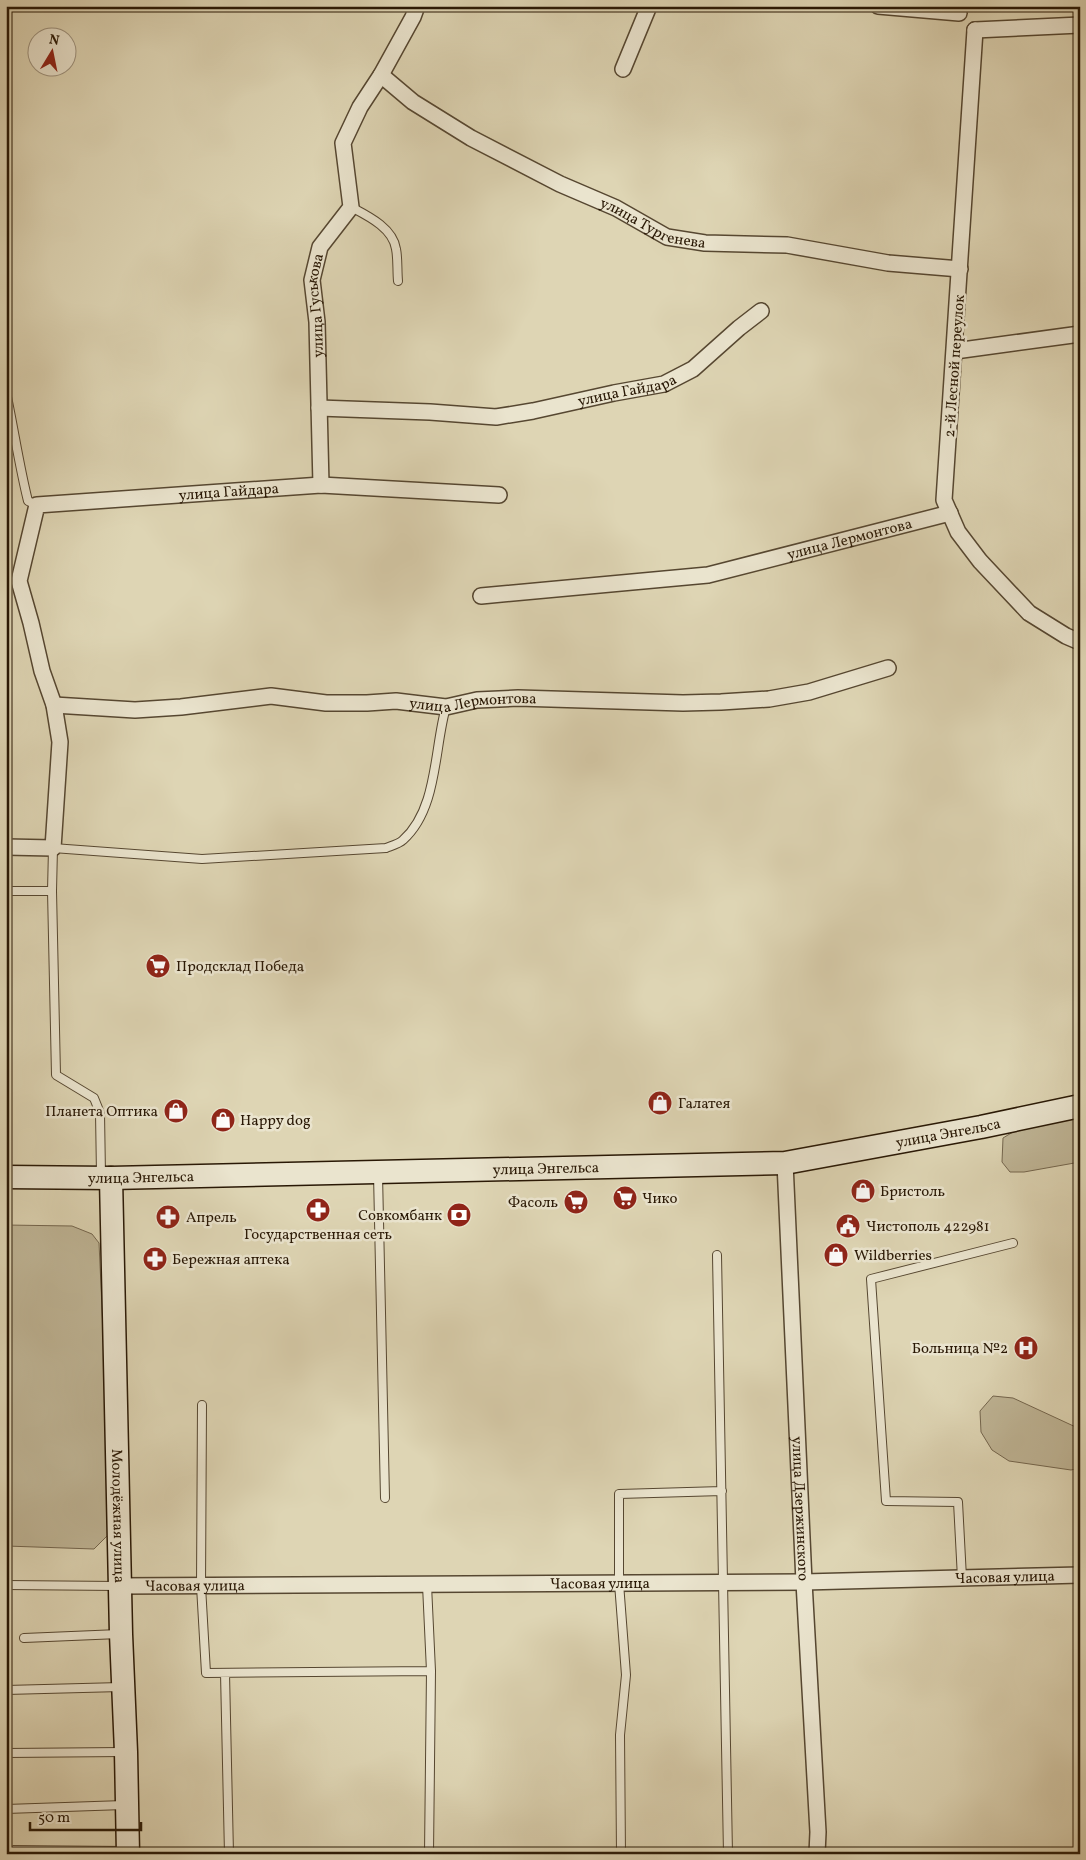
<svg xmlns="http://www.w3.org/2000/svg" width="1086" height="1860" font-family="Vollkorn,serif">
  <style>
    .green { fill: #bfb596; stroke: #74664e }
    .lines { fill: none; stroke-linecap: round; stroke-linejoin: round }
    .lane-casing { stroke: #564731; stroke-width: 10 }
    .street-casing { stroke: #564731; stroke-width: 18 }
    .secondary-casing { stroke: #291805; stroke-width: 25 }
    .lane { stroke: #eae4ce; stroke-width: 8 }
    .street { stroke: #eae4ce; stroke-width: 15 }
    .secondary { stroke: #eae4ce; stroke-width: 22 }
    .labels { text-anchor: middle; stroke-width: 5; stroke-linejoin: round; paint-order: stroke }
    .street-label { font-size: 15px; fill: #291805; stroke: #eae4ce }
    .poi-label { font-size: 15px; fill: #291805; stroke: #eae4ce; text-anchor: start }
  </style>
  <rect width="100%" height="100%" fill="#ded5b4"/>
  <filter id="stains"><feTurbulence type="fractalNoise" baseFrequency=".004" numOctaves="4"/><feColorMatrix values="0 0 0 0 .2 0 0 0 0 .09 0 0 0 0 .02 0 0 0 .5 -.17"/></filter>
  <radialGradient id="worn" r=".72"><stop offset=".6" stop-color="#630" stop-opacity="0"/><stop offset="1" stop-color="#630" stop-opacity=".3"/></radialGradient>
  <path class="green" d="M1080,1116v46l-56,10h-14l-8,-10 1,-24 10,-6z
    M6,1225l66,1 20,8 7,9 13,280 -3,11 -15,15 -88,-3z
    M993,1396l20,2 67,31v39l-9,2 -62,-9 -17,-11 -11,-18 -1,-21z"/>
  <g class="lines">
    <defs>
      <path id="lane" d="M351,207c17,9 42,21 45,42 2,10 1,21 2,32
        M6,392c8,37 13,73 22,109l9,4
        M6,891h46
        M378,1174l7,324
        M101,1175l-1,-62 -6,-15 -38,-23 -4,-184 1,-43 149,11 184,-11c5,-2 13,-4 17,-8 35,-31 31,-92 43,-133
        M717,1255l11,599
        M202,1405l-1,181 5,87 225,-2 -4,-86
        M962,1578l-4,-76 -72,-1 -15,-222 142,-36
        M6,1585l112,1
        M24,1638l95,-4
        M225,1673l4,181
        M6,1690l115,-3
        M6,1753l118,-1
        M6,1809l118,-4
        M7,1850l119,1
        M429,1854l2,-183
        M621,1854l-1,-119 6,-60 -7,-92v-89l103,-3"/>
      <g id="street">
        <path d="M878,6l81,7"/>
        <path d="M975,30l-31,470 14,32 22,29 49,52 37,23 14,6"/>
        <path d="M975,30l105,-5"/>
        <path d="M623,69l26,-63"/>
        <path id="s1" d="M381,75l32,27 58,36 89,46 56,24 51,29 38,6 82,2 101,18 72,6"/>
        <path d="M955,351l125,-17"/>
        <path id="s2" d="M319,408l111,4 66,5 37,-6 81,-18 50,-9 29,-15 46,-41 22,-17"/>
        <path id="s3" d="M321,485l-4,-163 -5,-42 8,-33 31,-40 -8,-64 17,-36 21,-32 32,-58 4,-11"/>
        <path id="s4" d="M481,596l227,-21 242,-62"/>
        <path id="s5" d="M54,705l81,5 46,-3 90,-11 55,7h41l29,-2 50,6 31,-7 41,-2 165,5 38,-1 48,-3 40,-7 79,-24"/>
        <path id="s6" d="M6,847l47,1 7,-106 -6,-37 -12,-34 -11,-48 -12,-42 18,-76 284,-20 178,10"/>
        <path id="s7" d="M785,1163l19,419 14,250 -1,22"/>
        <path id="s8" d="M120,1586l684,-4 276,-7"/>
      </g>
      <g id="secondary">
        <path id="s9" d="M6,1177l105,1 674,-15 196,-36 99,-21"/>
        <path id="s10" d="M111,1178l10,456 5,118 2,102"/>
      </g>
    </defs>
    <use href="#lane" class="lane-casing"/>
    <use href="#street" class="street-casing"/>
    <use href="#secondary" class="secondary-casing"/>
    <use href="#lane" class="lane"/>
    <use href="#street" class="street"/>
    <use href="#secondary" class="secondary"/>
  </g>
  <defs>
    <symbol id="supermarket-disc" viewBox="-11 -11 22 22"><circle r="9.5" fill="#8f2418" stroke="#eae4ce"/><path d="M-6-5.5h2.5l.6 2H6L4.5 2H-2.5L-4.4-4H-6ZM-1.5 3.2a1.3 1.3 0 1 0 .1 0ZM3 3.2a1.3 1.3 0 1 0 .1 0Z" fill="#fff"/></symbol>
    <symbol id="shop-disc" viewBox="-11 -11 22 22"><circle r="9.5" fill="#8f2418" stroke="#eae4ce"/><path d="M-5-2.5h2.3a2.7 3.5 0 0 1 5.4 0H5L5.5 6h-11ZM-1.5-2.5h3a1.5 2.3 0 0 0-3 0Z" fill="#fff"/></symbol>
    <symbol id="pharmacy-disc" viewBox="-11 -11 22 22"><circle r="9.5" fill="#8f2418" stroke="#eae4ce"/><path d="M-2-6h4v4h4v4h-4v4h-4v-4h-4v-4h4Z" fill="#fff"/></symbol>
    <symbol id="bank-disc" viewBox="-11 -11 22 22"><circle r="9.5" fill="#8f2418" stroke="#eae4ce"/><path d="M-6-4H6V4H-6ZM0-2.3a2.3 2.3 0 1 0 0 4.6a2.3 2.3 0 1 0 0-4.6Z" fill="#fff"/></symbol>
    <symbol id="civic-disc" viewBox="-11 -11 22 22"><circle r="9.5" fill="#8f2418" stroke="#eae4ce"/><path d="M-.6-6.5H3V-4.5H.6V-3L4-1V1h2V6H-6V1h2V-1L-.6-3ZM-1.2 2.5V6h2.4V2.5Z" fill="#fff"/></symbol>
    <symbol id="hospital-disc" viewBox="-11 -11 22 22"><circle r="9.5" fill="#8f2418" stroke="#eae4ce"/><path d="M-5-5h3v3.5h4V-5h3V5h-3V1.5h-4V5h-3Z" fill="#fff"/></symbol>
  </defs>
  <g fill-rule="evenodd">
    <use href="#supermarket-disc" x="144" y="952" width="28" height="28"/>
    <use href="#shop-disc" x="646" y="1089" width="28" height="28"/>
    <use href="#shop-disc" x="162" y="1097" width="28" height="28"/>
    <use href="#shop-disc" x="209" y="1106" width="28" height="28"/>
    <use href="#shop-disc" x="849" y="1177" width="28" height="28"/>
    <use href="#supermarket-disc" x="611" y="1184" width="28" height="28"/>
    <use href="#supermarket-disc" x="562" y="1188" width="28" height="28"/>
    <use href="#pharmacy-disc" x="304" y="1196" width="28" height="28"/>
    <use href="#bank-disc" x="445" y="1201" width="28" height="28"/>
    <use href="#pharmacy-disc" x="154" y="1203" width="28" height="28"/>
    <use href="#civic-disc" x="834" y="1212" width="28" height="28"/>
    <use href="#shop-disc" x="822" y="1241" width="28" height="28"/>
    <use href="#pharmacy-disc" x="141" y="1245" width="28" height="28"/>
    <use href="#hospital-disc" x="1012" y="1334" width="28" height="28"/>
  </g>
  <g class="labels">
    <g class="street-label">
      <text dy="5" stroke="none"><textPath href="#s1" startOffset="312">улица Тургенева</textPath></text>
      <text dy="5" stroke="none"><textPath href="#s3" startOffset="180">улица Гуськова</textPath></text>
      <text transform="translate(954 366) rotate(-86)" y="5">2-й Лесной переулок</text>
      <text dy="5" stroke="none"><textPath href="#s2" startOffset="311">улица Гайдара</textPath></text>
      <text dy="5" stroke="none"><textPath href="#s6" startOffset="590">улица Гайдара</textPath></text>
      <text dy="5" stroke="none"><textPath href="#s4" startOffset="374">улица Лермонтова</textPath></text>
      <text dy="5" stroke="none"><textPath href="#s5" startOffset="421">улица Лермонтова</textPath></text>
      <text dy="5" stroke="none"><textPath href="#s9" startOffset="945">улица Энгельса</textPath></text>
      <text dy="5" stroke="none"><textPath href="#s9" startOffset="540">улица Энгельса</textPath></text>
      <text dy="5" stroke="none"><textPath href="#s9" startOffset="135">улица Энгельса</textPath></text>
      <text dy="5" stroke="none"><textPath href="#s7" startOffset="346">улица Дзержинского</textPath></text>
      <text dy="5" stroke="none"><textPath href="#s10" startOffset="338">Молодёжная улица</textPath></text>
      <text dy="5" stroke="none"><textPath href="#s8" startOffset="885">Часовая улица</textPath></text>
      <text dy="5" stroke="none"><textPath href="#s8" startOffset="480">Часовая улица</textPath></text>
      <text dy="5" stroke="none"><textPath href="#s8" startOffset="75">Часовая улица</textPath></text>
    </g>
    <g class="poi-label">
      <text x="176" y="971">Продсклад Победа</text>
      <text x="678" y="1108">Галатея</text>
      <text x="158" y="1116" text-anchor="end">Планета Оптика</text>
      <text x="240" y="1125">Happy dog</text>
      <text x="880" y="1196">Бристоль</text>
      <text x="642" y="1203">Чико</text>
      <text x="558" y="1207" text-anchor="end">Фасоль</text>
      <text x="442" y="1220" text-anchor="end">Совкомбанк</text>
      <text x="186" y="1222">Апрель</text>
      <text x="866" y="1231">Чистополь 422981</text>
      <text x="318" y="1239" text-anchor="middle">Государственная сеть</text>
      <text x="854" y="1260">Wildberries</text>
      <text x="172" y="1264">Бережная аптека</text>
      <text x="1008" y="1353" text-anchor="end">Больница №2</text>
    </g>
  </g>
  <rect width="1086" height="1860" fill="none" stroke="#ded5b4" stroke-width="25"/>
  <rect x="8" y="8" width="1071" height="1845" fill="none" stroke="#291805" stroke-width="2.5"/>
  <rect x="12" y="12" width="1061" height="1835" fill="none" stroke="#291805"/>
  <g transform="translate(52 52) rotate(10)"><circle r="24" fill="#eae4ce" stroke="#9d927e"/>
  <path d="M0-4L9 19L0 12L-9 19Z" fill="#8f2418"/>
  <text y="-8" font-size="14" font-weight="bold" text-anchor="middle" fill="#291805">N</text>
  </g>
  <path d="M30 1822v8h111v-8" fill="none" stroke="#291805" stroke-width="2.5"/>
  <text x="38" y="1822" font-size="15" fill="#291805" stroke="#eae4ce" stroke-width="4" paint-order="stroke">50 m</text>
  <rect width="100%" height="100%" filter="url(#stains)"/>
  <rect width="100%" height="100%" fill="url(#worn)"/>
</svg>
